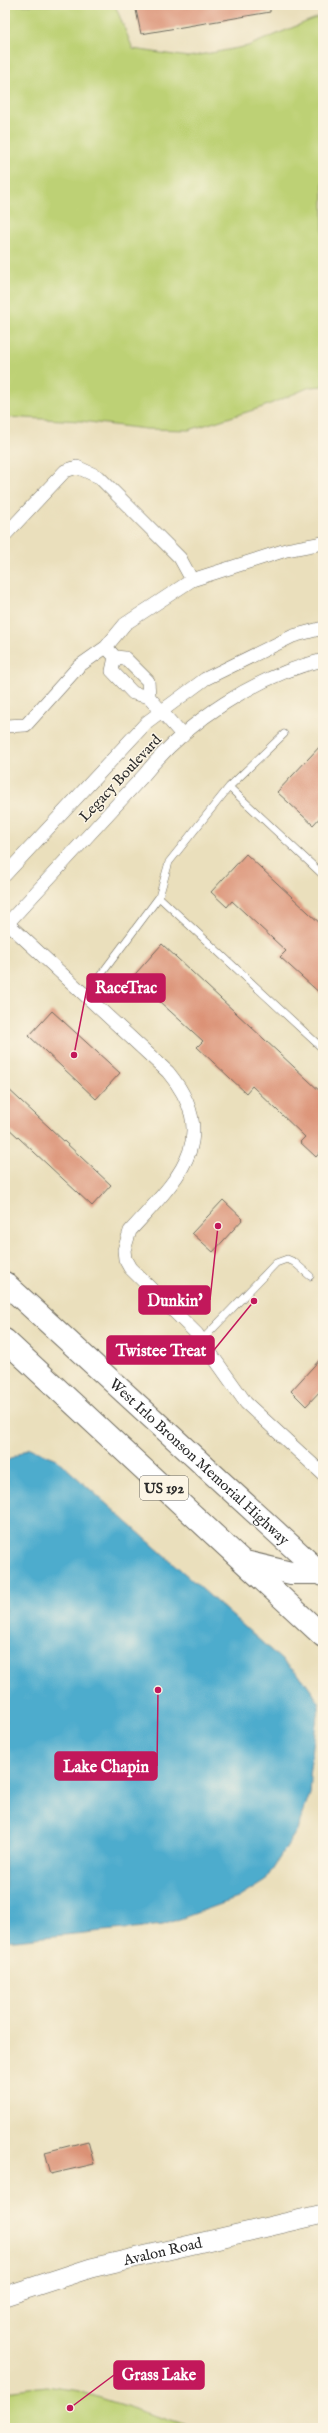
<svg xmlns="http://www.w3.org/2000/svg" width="328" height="2433" font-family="'IM FELL English',serif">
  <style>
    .green { fill: #bdd174; stroke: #747e50 }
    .water { fill: #4eaccd; stroke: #3c6c7c }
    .building { fill: #db9276 }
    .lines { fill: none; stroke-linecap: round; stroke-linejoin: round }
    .service-casing { stroke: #6e6a5e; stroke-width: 8 }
    .minor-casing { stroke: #6e6a5e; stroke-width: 14 }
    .secondary-casing { stroke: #6e6a5e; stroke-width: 20 }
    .trunk-casing { stroke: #6e6a5e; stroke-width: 24 }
    .service { stroke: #fff; stroke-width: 7 }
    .minor { stroke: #fff; stroke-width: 13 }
    .secondary { stroke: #fff; stroke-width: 19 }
    .trunk { stroke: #fff; stroke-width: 22 }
    .labels { text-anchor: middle; stroke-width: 3; stroke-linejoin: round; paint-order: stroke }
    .shield { fill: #fcf5e5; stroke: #6a6863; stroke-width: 1 }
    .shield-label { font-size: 14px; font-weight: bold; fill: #2b2b2b }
    .street-label { font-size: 15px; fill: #2b2b2b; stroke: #fcf5e5 }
    .leader { fill: none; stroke: #c2185b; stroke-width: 1.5 }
    .callout-dot { fill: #c2185b; stroke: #fcf5e5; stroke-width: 1.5 }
    .callout { fill: #c2185b; stroke: #c2185b; stroke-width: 1.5 }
    .callout-label { font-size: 16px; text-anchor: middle; font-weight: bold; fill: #fff }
  </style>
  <rect width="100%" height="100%" fill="#fcf5e5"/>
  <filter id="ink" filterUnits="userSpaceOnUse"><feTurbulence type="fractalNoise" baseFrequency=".025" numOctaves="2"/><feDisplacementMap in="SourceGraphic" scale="8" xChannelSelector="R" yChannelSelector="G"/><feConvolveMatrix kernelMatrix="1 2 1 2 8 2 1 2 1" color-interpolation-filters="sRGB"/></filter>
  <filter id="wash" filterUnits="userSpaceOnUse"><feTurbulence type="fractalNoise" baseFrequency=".012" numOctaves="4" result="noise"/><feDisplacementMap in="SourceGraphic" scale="16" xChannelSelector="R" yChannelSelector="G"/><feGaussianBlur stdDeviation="0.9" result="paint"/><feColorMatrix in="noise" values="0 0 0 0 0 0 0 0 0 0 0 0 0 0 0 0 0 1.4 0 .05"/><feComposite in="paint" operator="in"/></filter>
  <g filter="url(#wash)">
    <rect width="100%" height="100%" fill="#eadfbc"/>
    <path class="green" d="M5,5h110l18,44 55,8 34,-6 26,-5 75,-31v371l-13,1 -47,20 -74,23 -43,-1 -65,-8 -76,-4z
      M46,2386l33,5 114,37h-188v-37z"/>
    <path class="water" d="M29,1448l26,10 247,220 17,24 -10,74 2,4 -1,14 -13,36 -32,51 -27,17 -75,27 -158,16v-479z"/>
    <g id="blocks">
      <path class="building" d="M135,5h135v7l-129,22z
        M323,743v71l-10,11 -36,-33z
        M246,854l77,72v70l-43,-39 6,-6 -54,-50 -5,6 -16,-15z
        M162,944l161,150v55l-7,8 -16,-15 5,-5 -53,-51 -6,7 -49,-46 6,-6 -54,-49 -5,5 -16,-15z
        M52,1011l68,62 -24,26 -67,-63z
        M5,1086l106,99 -19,21 -87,-81z
        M223,1200l20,19 -30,33 -21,-19z
        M323,1356v32l-17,18 -15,-15z
        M88,2141l6,23 -43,10 -6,-22z"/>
    </g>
  </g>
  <g filter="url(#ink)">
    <use href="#blocks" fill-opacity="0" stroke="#6e6a5e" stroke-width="1"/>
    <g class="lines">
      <defs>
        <path id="service" d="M229,787l94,88
          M159,897l164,152
          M85,996l74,-99 10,-35 60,-75 55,-53
          M202,1340l74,-77 11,-4 7,3 16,14"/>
        <path id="minor" d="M5,535l60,-64 12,-4 22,10 81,81 12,22
          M115,657l-9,-10 19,-23 67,-44 94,-30 37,-7
          M149,697l-1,-16 -23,-23 -10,-1 -3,14 21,22 16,4 34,39
          M5,726l21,-1 53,-59 27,-19
          M5,875l142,-153 58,-43 88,-43 30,-8
          M5,921l163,151c56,68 7,109 -38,159l-6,19 1,9 5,9 67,66 49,69 77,71
          M5,926l139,-151c43,-54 112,-99 179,-115"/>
        <g id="secondary">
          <path id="s1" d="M5,2296l86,-28 232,-54"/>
        </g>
        <g id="trunk">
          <path id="s2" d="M5,1283l318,292"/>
          <path d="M5,1340l318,296"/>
          <path d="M245,1562l46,11h29"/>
        </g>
      </defs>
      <use href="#service" class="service-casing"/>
      <use href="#minor" class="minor-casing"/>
      <use href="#secondary" class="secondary-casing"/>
      <use href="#trunk" class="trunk-casing"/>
      <use href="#service" class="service"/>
      <use href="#minor" class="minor"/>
      <use href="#secondary" class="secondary"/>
      <use href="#trunk" class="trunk"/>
    </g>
  </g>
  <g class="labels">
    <rect class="shield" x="140" y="1476" width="48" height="24" rx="3"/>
    <g class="shield-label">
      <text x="164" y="1493">US 192</text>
    </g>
    <g class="street-label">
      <text transform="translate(120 778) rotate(-47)" y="5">Legacy Boulevard</text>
      <text dy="5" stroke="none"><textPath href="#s2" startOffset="264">West Irlo Bronson Memorial Highway</textPath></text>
      <text dy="5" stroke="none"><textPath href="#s1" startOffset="164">Avalon Road</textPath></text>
    </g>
  </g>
  <path class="leader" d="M74 1055L87 988M218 1226L210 1300M254 1301L214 1350M158 1690L157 1766M70 2408L114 2375"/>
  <g class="callout-dot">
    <circle cx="74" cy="1055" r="4"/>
    <circle cx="218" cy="1226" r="4"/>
    <circle cx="254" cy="1301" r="4"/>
    <circle cx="158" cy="1690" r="4"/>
    <circle cx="70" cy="2408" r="4"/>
  </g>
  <g class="callout">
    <rect x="87" y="974" width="78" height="28" rx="4"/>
    <rect x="139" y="1286" width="71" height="28" rx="4"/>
    <rect x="107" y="1336" width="107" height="28" rx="4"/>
    <rect x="55" y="1752" width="102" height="28" rx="4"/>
    <rect x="114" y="2361" width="90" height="28" rx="4"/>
  </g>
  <g class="callout-label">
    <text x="126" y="993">RaceTrac</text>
    <text x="175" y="1306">Dunkin'</text>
    <text x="161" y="1356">Twistee Treat</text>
    <text x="106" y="1772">Lake Chapin</text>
    <text x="159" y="2380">Grass Lake</text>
  </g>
  <rect width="328" height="2433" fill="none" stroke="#fcf5e5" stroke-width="20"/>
</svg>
